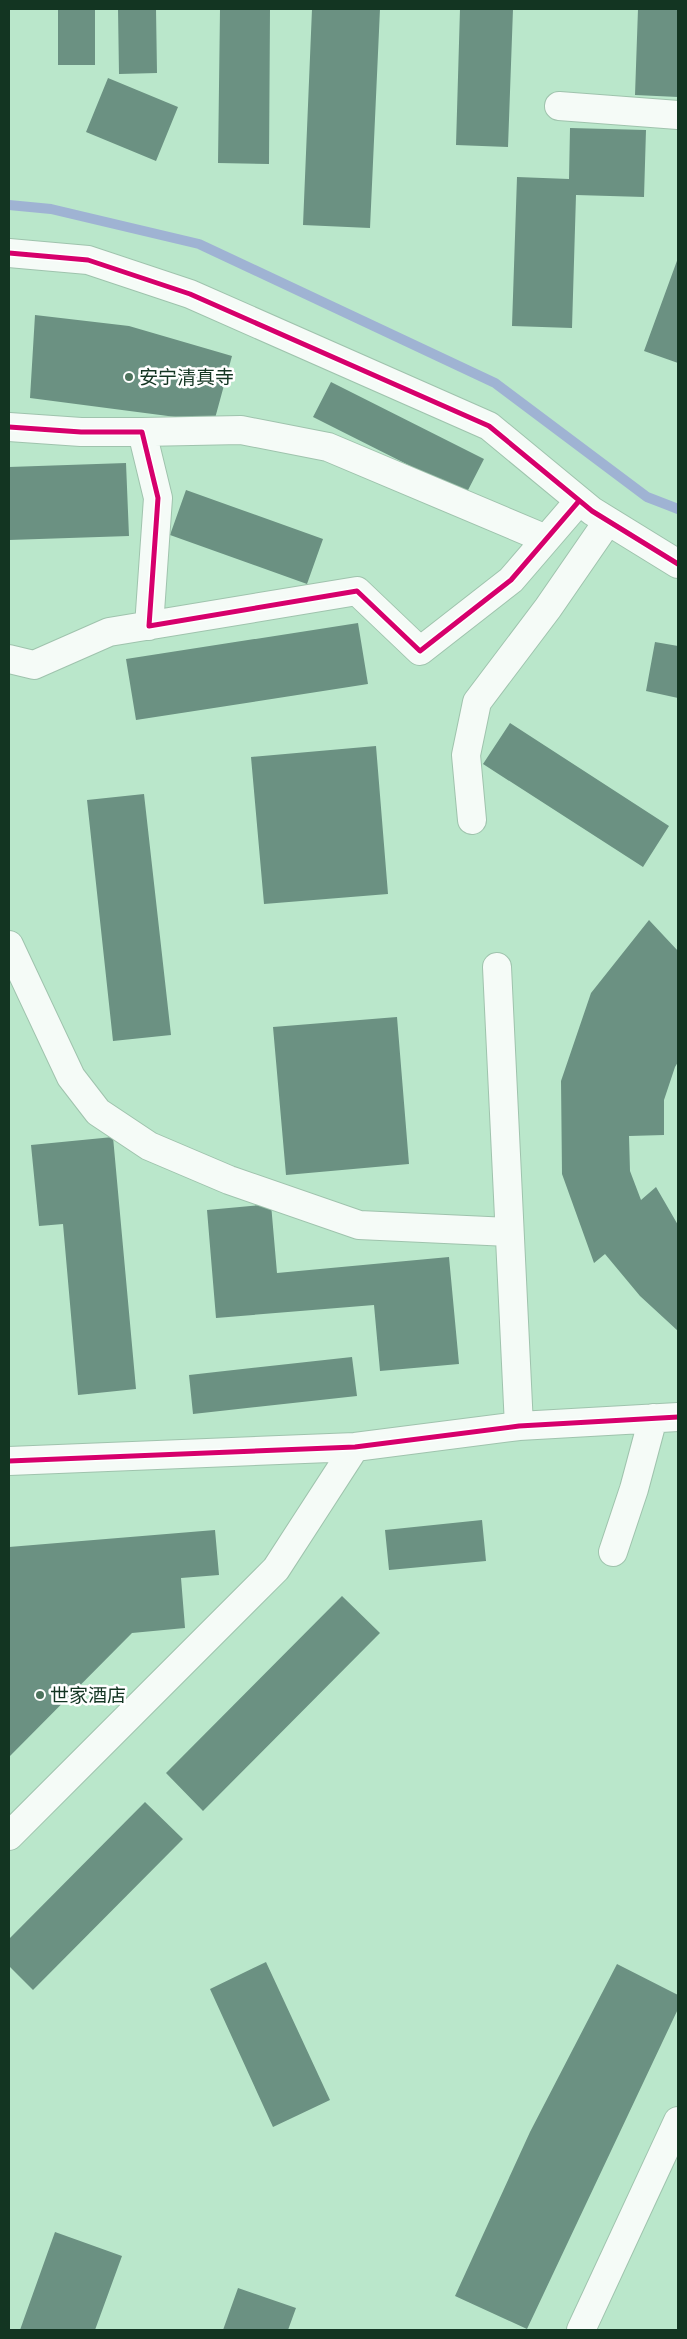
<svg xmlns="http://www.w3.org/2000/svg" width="687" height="2339" font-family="Mulish,'Noto Sans SC',sans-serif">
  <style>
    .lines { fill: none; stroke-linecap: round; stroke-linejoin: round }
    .stream { stroke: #9fb3d3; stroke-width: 10 }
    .building { fill: #6b9182 }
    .minor-casing { stroke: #9fc3ad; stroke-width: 30 }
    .minor { stroke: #f5fbf7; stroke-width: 28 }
    .cycleway-casing { stroke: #fff; stroke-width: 8 }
    .cycleway { stroke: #d6006c; stroke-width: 5 }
    .poi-dot { fill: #4d735d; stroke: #fff; stroke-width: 2 }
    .labels { text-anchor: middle; stroke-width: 5; stroke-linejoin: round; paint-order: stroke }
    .poi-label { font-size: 19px; fill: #133522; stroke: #fff; text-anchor: start }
  </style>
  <rect width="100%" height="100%" fill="#bae7cb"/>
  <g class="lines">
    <path class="stream" d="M9,205l42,4 148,35 296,139 152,114 31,12"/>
  </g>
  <path class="building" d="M58,9h37v56h-37z
    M118,9h38l1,64 -38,1z
    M220,9h50l-1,155 -51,-1z
    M312,9h68l-10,219 -67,-3z
    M460,9h53l-5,138 -52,-2z
    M638,9h40v88l-43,-2z
    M108,78l70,29 -22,54 -70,-29z
    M570,128l76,2 -2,67 -68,-2 -4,133 -60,-2 5,-149 52,2z
    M678,258v105l-34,-12z
    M35,315l94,11 103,30 -18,66 -184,-24z
    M331,382l153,77 -18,35 -153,-77z
    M126,463l3,73 -120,4v-73z
    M186,490l137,49 -16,45 -137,-49z
    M358,623l10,61 -232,36 -10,-61z
    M655,642l23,4v52l-32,-7z
    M510,723l159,103 -26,41 -160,-103z
    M376,746l12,148 -124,10 -13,-147z
    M144,794l27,241 -58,6 -26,-241z
    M649,920l29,31v111l-3,5 -11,33v35l-35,1 1,35 11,29 15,-13 22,38v106l-38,-35 -35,-42 -11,9 -32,-89 -1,-93 30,-88z
    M397,1017l12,147 -123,11 -13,-148z
    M113,1137l23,252 -58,6 -15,-171 -24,2 -8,-81z
    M271,1204l6,69 172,-16 10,107 -79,7 -6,-66 -158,13 -9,-108z
    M352,1357l5,39 -164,18 -4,-39z
    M482,1520l4,41 -97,9 -4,-40z
    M215,1530l4,45 -38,3 4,50 -53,5 -123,124v-210z
    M342,1596l38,37 -177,178 -37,-38z
    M145,1802l38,37 -150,151 -24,-24v-27z
    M266,1962l64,138 -57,27 -63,-138z
    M617,1964l61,31v14l-151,320 -72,-33 75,-164z
    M55,2232l67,24 -27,74h-75z
    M238,2288l58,20 -8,22h-65z"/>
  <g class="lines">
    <defs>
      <path id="minor" d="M559,106l119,9
        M9,253l79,7 102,34 299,132 103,85 86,53
        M9,427l72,5h61l16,66 -9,128
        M142,432l99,-2 87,17 218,92
        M9,659l25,6 75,-33 248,-41 63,60 91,-71 68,-79
        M472,820l-6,-65 11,-53 71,-94 60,-87
        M9,945l62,132 27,35 51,34 80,34 130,45 150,7
        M497,967l22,459
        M9,1461l346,-14 164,-21 159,-9
        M613,1552l21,-63 19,-71
        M9,1836l267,-267 79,-122
        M581,2330l97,-209"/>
    </defs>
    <use href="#minor" class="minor-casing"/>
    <use href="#minor" class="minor"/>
    <defs>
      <path id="cycleway" d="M9,253l79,7 102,34 299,132 103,85 86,53
        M9,427l72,5h61l16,66 -9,128 208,-35 63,60 91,-71 68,-79
        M9,1461l346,-14 164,-21 159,-9"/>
    </defs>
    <use href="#cycleway" class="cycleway-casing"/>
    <use href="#cycleway" class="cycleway"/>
  </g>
  <g class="poi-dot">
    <circle cx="129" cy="377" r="5"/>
    <circle cx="40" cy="1695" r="5"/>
  </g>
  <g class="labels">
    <g class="poi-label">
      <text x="139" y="384">安宁清真寺</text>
      <text x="50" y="1702">世家酒店</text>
    </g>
  </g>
  <rect width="687" height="2339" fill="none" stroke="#133522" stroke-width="20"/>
</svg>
